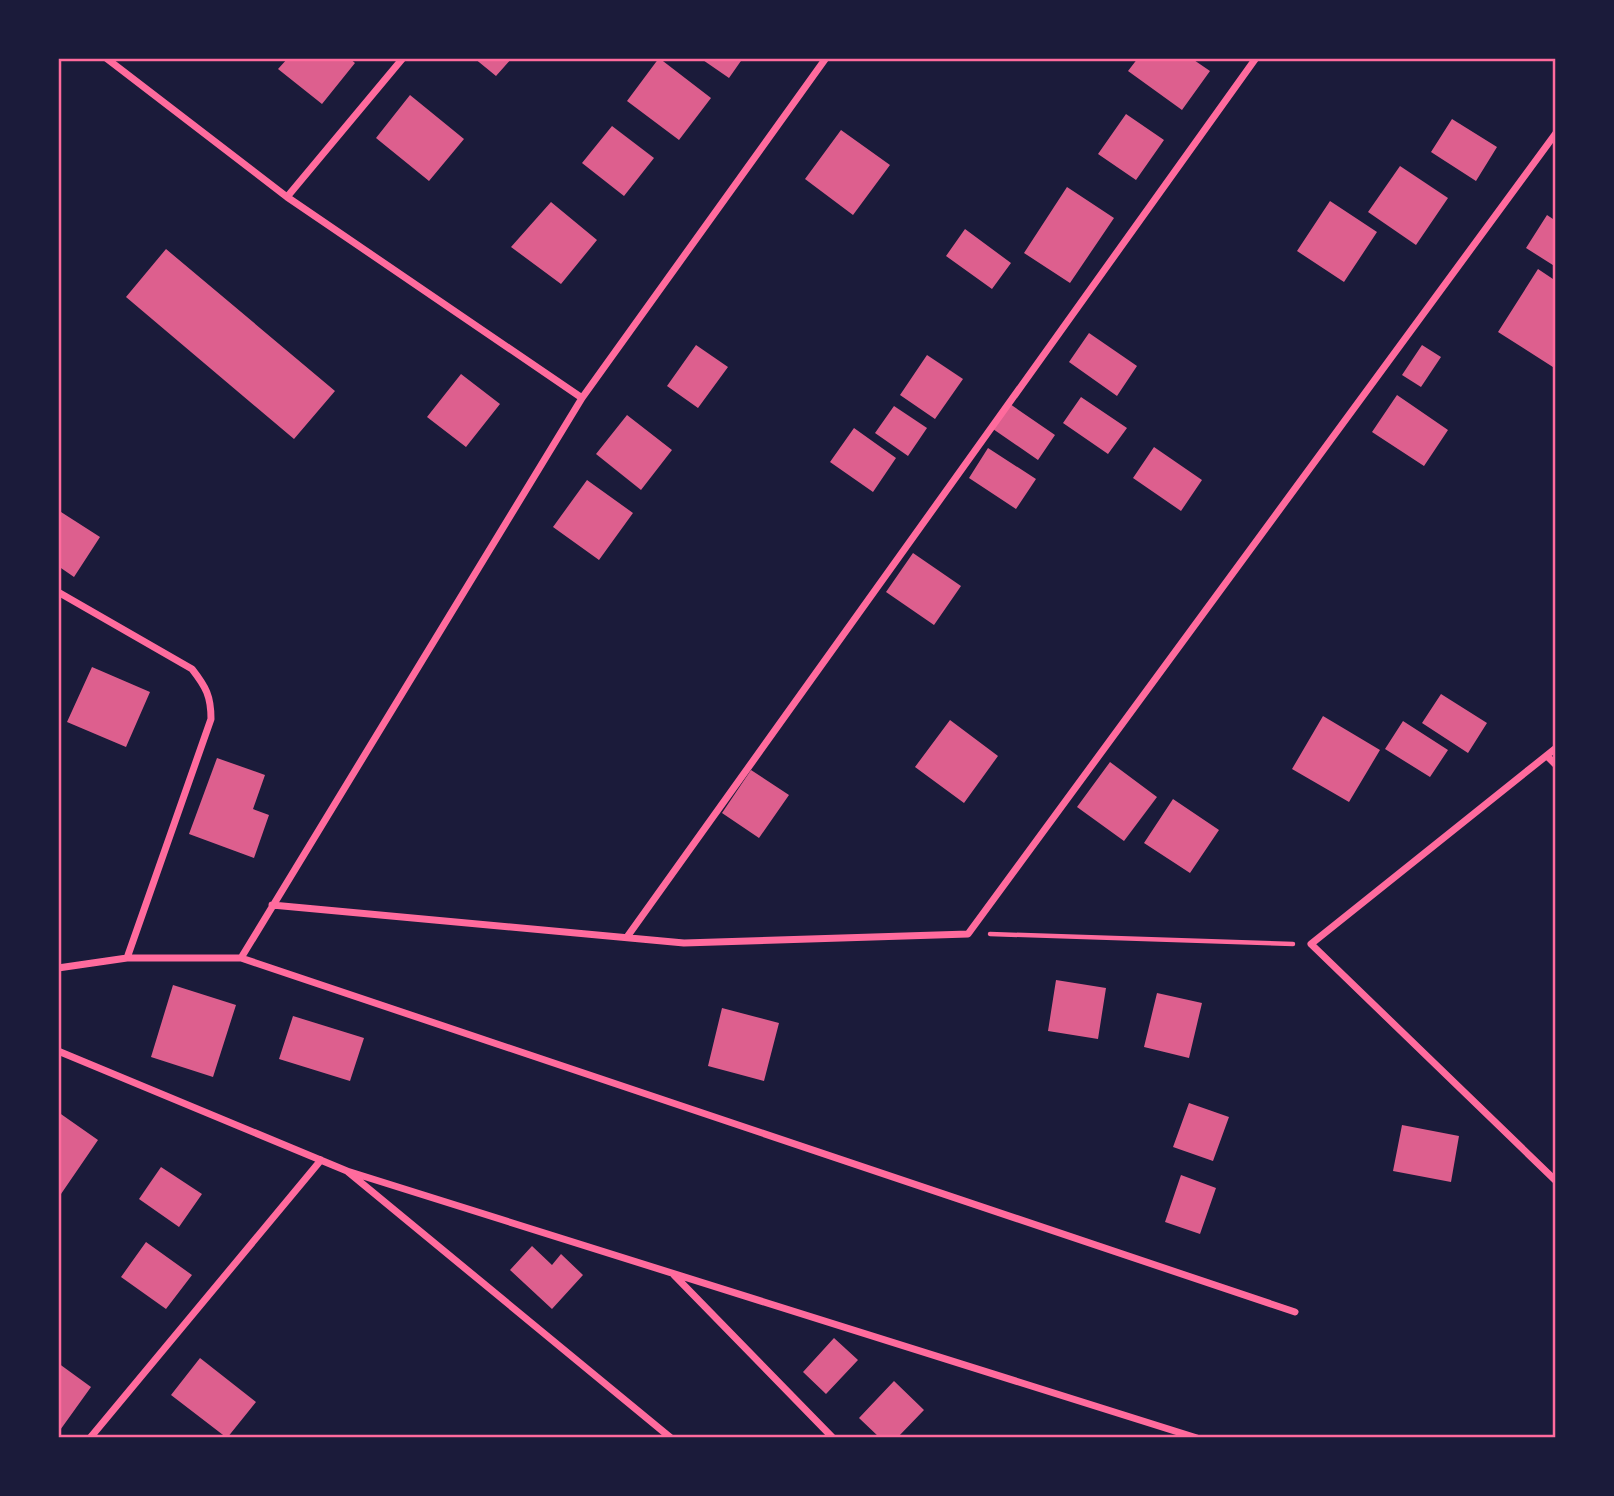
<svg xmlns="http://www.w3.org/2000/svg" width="1614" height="1496" font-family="'PT Sans Narrow',sans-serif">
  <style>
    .building { fill: #dd5f8e }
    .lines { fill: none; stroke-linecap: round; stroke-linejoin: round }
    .path { stroke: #ff6b9d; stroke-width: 4.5 }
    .minor { stroke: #ff6b9d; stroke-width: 7 }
    .neatline { fill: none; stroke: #ff6b9d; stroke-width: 2.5 }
  </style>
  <rect width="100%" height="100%" fill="#1b1b3a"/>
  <path class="building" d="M288,58h61l6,5 -33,41 -44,-35z
    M474,58h38l-16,18z
    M659,58l52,40 -32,42 -52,-39z
    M700,58h43l-14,20z
    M1138,58h53l19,13 -28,39 -54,-39z
    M410,95l54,44 -35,42 -53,-43z
    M1126,114l38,26 -28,40 -38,-26z
    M1452,119l45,28 -21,34 -45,-29z
    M612,126l42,32 -30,38 -42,-33z
    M841,130l49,35 -37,50 -48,-36z
    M1400,166l48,32 -32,47 -48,-33z
    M1067,187l47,31 -44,65 -46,-30z
    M1330,201l47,31 -33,50 -47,-31z
    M551,202l46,38 -36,44 -50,-37z
    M1547,215l9,6v46l-30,-19z
    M965,229l46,34 -19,26 -46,-33z
    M166,249l169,142 -41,48 -168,-142z
    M1538,269l18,12v88l-58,-37z
    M1089,333l48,33 -20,30 -48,-34z
    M696,345l32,22 -30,41 -31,-22z
    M1422,345l19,12 -20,30 -19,-12z
    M927,355l36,24 -28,40 -35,-24z
    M461,374l39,30 -34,43 -39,-30z
    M1397,395l51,35 -24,36 -52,-34z
    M1081,397l46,31 -19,26 -45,-31z
    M1010,404l45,31 -17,25 -45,-31z
    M894,406l33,22 -19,28 -33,-23z
    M627,415l45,35 -31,40 -45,-36z
    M854,428l42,30 -23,34 -43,-30z
    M1154,447l48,33 -21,31 -48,-33z
    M988,448l48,31 -20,30 -47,-31z
    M587,480l46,33 -34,47 -46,-33z
    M61,512l39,25 -26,40 -16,-11v-49z
    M913,553l48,33 -27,39 -48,-33z
    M92,667l58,25 -24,55 -59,-25z
    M1441,694l46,29 -19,30 -46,-30z
    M1323,716l57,34 -31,52 -57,-33z
    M950,720l48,36 -34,47 -49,-36z
    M1403,721l45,29 -18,27 -45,-28z
    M217,758l48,17 -12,34 16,6 -15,43 -65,-24z
    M1110,762l47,35 -33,44 -47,-34z
    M751,770l38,25 -30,43 -37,-25z
    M1173,799l46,31 -29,43 -46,-30z
    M1056,980l50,8 -8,51 -50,-8z
    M173,985l63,20 -23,72 -62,-20z
    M1157,993l45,10 -13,55 -45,-11z
    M722,1008l57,15 -15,58 -56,-15z
    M293,1016l71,22 -14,43 -71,-22z
    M1189,1103l40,14 -16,44 -40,-14z
    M58,1112l40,28 -37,54 -3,-2z
    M1402,1125l57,11 -8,46 -58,-11z
    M161,1167l41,27 -23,33 -40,-28z
    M1181,1175l35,13 -16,46 -35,-12z
    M146,1242l46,33 -26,34 -45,-32z
    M532,1246l20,19 9,-11 22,21 -31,34 -42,-39z
    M834,1338l24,22 -32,34 -23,-22z
    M200,1358l56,44 -29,36 -56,-43z
    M58,1363l33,24 -33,46z
    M894,1381l30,29 -27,28h-17l-21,-20z"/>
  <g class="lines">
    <path class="path" d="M990,934l303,10"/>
    <path class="minor" d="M106,58l181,139 295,201
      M287,197l116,-139
      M58,592l134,77c14,18 19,27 19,50l-84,239
      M1556,748l-245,196 245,237
      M1547,756l9,9
      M272,905l412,38 284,-9 588,-801
      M627,937l629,-879
      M241,958l1054,354
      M58,968l69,-10h114l341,-560 244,-340
      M58,1051l289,120 324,267
      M347,1171l850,267
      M674,1275l159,163
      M90,1438l231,-278"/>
  </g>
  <rect width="1614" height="1496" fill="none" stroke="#1b1b3a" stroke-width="119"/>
  <rect x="60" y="60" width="1494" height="1376" class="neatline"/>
</svg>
